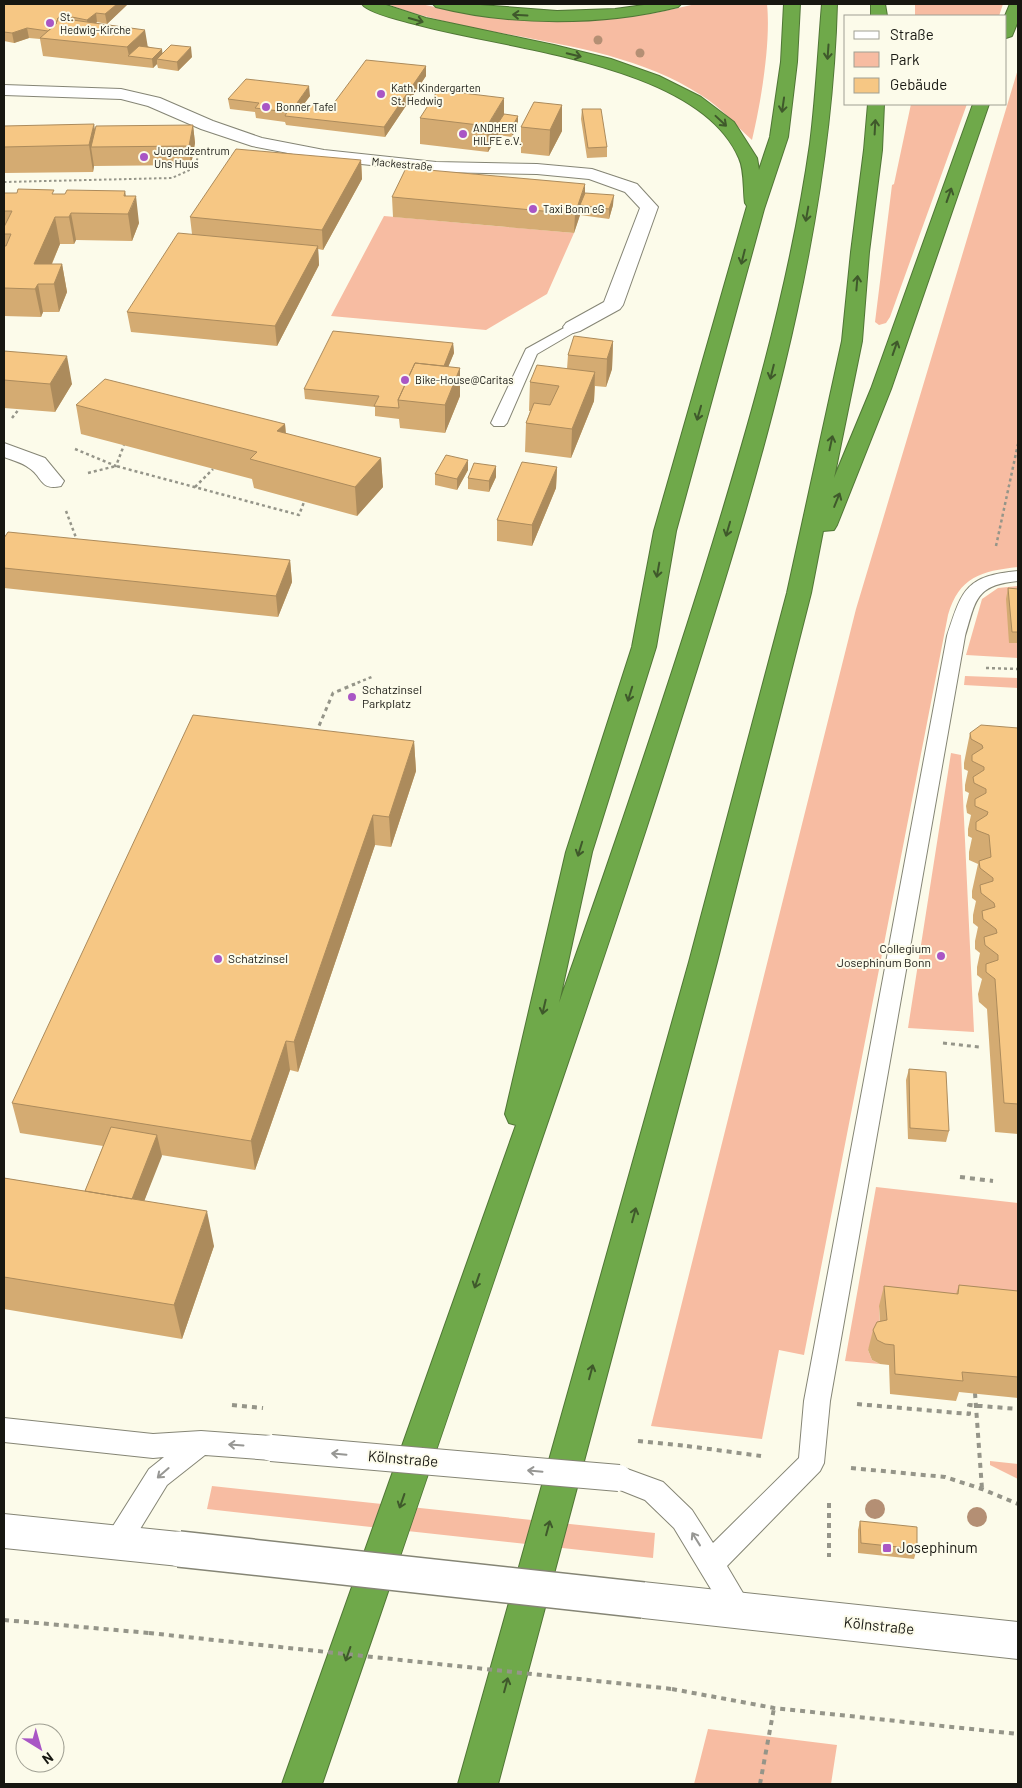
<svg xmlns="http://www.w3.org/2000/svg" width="1022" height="1788" font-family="Barlow,sans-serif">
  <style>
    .green { fill: #f7bca2 }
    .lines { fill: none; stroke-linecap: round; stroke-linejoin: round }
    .lane-casing { stroke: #858575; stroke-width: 2 }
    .street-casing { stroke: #858575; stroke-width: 2 }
    .secondary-casing { stroke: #858575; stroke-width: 2 }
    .highway-casing { stroke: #507636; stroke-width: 2 }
    .path-far3 { stroke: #959589; stroke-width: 2; stroke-dasharray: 2.5 2.5; stroke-linecap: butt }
    .path-far2 { stroke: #959589; stroke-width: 2.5; stroke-dasharray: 3 3; stroke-linecap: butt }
    .path-far1 { stroke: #959589; stroke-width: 3; stroke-dasharray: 4 4; stroke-linecap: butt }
    .path { stroke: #959589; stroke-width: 4; stroke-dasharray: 5 5; stroke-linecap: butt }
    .lane { fill: #fff; fill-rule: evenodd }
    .street { fill: #fff; fill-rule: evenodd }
    .secondary { fill: #fff; fill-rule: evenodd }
    .highway { fill: #6fa94a; fill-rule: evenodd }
    .lane-bridge-casing { stroke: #858575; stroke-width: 28; stroke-linecap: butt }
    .secondary-bridge-casing { stroke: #858575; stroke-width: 38; stroke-linecap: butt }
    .path-bridge { stroke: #959589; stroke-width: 4; stroke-dasharray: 5 5; stroke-linecap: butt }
    .lane-bridge { stroke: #fff; stroke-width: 26 }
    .secondary-bridge { stroke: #fff; stroke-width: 35 }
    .tree { fill: #b48f74 }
    .wall { fill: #d4ab72 }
    .shaded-wall { fill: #ac8b5c }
    .building { fill: #f6c784; stroke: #ac8b5c }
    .oneway { stroke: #3f592b }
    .oneway2 { stroke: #979794 }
    .poi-dot { fill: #a956c5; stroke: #fcfbea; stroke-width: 2 }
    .labels { text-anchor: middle; stroke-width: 4; stroke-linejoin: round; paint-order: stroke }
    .far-poi-label { font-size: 11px; fill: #171711; stroke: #fcfbea; text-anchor: start }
    .far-street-label { font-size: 11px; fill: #171711; stroke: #fcfbea }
    .poi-label { font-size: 12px; fill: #171711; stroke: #fcfbea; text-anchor: start }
    .near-street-label { font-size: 15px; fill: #171711; stroke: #fcfbea }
    .near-poi-label { font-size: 15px; fill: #171711; stroke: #fcfbea; text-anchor: start }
  </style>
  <rect width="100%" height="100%" fill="#fcfbea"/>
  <path class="green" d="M387,4h34l51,11 68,6 80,-3 35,-5 41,-9h71c4,38 -6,98 -15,136 -19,-17 -30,-32 -51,-45 -92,-59 -214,-53 -314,-91z
    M915,4h88l-4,12h-84z
    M1018,69v498c-37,4 -59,10 -70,48l-144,740 -25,-5 -17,89 -111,-13 205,-817z
    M911,104h56l-77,213 -4,6 -7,2 -4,-3 17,-137 2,-1z
    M384,216l190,17 -27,61 -61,36 -155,-14z
    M1018,586v72l-52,-3 16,-56 16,-11z
    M965,676l53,2v10l-54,-3z
    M951,753l10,2 13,277 -66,-4z
    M876,1187l142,16v108l-139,-4 2,33 -9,2 -4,8 4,10 8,4 -35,-3z
    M990,1461l28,3v15l-28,-14z
    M212,1486l443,47 -2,25 -446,-49z
    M708,1729l129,16 -6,39h-137z"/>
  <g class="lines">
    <defs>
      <path id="lane" d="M573,323l5,1 2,3 -2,3 -41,24 -30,69 -3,3h-10l-3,-3 35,-74z
        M1018,571v10c-43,4 -42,19 -53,55l-135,765 -6,62 -4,8 -93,95 26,44 -4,9 -10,4 -10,-4 -55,-91 -29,-28 -35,-14 -4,-8 4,-8 9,-4 44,16 29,28 21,33 86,-85 5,-57 143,-765c15,-46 18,-60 71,-65z
        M4,1418l149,16 48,-3 70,5 9,4 4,8 -4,8 -9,4 -66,-5 -38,30 -41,67 -9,4 -9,-4 -4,-9 4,-9 41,-65 15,-12 -11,1 -149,-16z"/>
      <path id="street" d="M4,85l117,4 39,9 53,23 49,17 62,12 112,12 101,2 55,5 45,15 21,23 -35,98 -3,4 -40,22 -7,2 -7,-2 -3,-4 3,-4 38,-21 36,-94 -15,-16 -36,-13 -52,-5 -101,-2 -112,-12 -72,-14 -51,-17 -53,-23 -27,-7 -117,-4z
        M4,443l41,15 19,23 -3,5c-21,5 -18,-9 -32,-18 -6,-5 -17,-8 -25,-11z"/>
      <path id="secondary" d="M4,1514l175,18 13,5 5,12 -5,12 -13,5 -175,-18z
        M643,1582l375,40v37l-375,-41 -13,-5 -6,-13 6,-13z"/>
      <path id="highway" d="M362,4h21l43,14 128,27 57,14 48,17 42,21 33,25 23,36 2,12 11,-33 11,-75 3,-58h16l-3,58 -9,75 -24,72 -88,322 -20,116 -64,205 -33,151c50,-141 98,-282 143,-425 44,-142 87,-287 108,-434 6,-47 8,-93 12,-140h15c-7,261 -93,516 -171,763 -43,136 -90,272 -136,407 -69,204 -138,407 -208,610h-40l234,-659 -7,-2 -4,-9 61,-262 66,-205 22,-116 93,-325 -2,-3c-2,-14 0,-32 -6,-45 -41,-96 -239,-109 -328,-135 -11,-3 -43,-10 -49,-19z
        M433,4h34l90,7 58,-2 36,-5h30l-3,3c-75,19 -167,19 -242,0z
        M871,4h14l2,12h-16z
        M1010,4h8v17l-6,15 -6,2 -1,-22z
        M868,104h16l-2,46 -13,102 -7,89 -28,137 37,-89 102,-285h16l-98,285 -54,136 -3,5 -11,1 -12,62 -94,369 -219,822h-40l231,-822 98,-369 55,-252 9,-89 13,-102z"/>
    </defs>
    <use href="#lane" class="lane-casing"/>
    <use href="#street" class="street-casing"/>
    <use href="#secondary" class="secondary-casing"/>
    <use href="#highway" class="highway-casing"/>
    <path class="path-far3" d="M4,182l168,-4 22,-10 4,-11"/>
    <path class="path-far2" d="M12,418l7,-9
      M75,449l41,17 8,-21
      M88,473l28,-7 183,49 5,-13
      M195,487l18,-18
      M66,511l12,32
      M996,546l22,-102
      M986,668l32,1
      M352,685l22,-9"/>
    <path class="path-far1" d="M316,733l17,-40 22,-9
      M943,1043l36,4"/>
    <path class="path" d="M960,1177l33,4
      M975,1393l7,96
      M857,1404l112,10v-9l49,4
      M687,1446l74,10
      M851,1468l94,9 37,12 36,15
      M829,1503v54
      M4,1620l145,13
      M672,1689l102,19 244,26
      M760,1784l14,-76"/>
    <use href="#lane" class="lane"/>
    <use href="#street" class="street"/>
    <use href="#secondary" class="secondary"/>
    <use href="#highway" class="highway"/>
    <defs>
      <path id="lane-bridge" d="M271,1448l348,30"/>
      <path id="secondary-bridge" d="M179,1549l464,51"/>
    </defs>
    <use href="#lane-bridge" class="lane-bridge-casing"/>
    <use href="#secondary-bridge" class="secondary-bridge-casing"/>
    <path class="path-bridge" d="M232,1405l31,3
      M638,1441l49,5
      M149,1633l523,56"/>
    <use href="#lane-bridge" class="lane-bridge"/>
    <use href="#secondary-bridge" class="secondary-bridge"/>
  </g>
  <g class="tree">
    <circle cx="598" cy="40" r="4.5"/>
    <circle cx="640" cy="53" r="4.5"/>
    <circle cx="875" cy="1509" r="10"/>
    <circle cx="977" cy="1517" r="10"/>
  </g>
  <path class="wall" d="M4,4h124l-21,20 -10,-2 -1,1 67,30 29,4 -14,14 -20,-3 -1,-4 -4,4 -110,-12 -3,-17 -11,-1 -15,5 -10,-2z
    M426,66v10l-41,61 -99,-12 -1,-3 -29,-4 -1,-6 -25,-3 -2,-10 82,-3 -6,8 27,3z
    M562,105v26l-13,25 -28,-3v-26z
    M582,109l25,38v10l-20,1 -6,-39z
    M420,118l98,7 -6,12 -14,-2 -10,17 -68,-8z
    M193,125l2,18 -4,22 -97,1 -1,6 -89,1v-47l91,5z
    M361,160l1,19 -39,71 -5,-1 1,16 -42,81 -146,-14 -4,-20 65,-78 -2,-17z
    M4,193l122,3 13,27 -7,18 -56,-1 -2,4h-14l-8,20h10l5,28 -8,20h-16l-2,5 -37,-1z
    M585,193l28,12 -4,14 -29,-4 -6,18 -181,-16 -1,-20z
    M613,341l-1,28 -6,18 -11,-1 -1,15 -23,57 -46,-6 1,-29 4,-12h-1l1,-29 37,-13 1,-14z
    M453,343l1,10 -6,14 12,1v28l-15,37 -45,-5 -1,-9 -24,-3v-9l-70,-8 -1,-10z
    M4,351l68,33 -17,28 -51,-4z
    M76,405l209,19 1,10 95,24 2,29 -26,29 -103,-28 -2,-9 -171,-45z
    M496,466v11l-7,15 -21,-3v-11z
    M557,467l-1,21 -24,58 -35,-5v-21z
    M468,470l-11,20 -22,-5v-11z
    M4,538l286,22 2,22 -14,35 -274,-29z
    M1008,588l10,1v54h-9l-3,-44z
    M1018,728v406l-23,-2 -8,-123 -8,-7 -1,-8 4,-15 -5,-4v-8l3,-14 -5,-4v-8l3,-14 -5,-4v-8l3,-14 -4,-3v-7l6,-27 -9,-4v-8l3,-14 -4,-2v-7l3,-14 -4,-2 -1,-7 3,-13 -4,-2v-6l3,-14 -4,-2v-6l6,-30z
    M414,741l2,30 -25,76 -16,-2 -77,227 -8,-2 -35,100 -94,-15 -17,46 70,45 -32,93 -178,-30v-131l81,13 18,-45 -83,-13 -8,-30z
    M909,1069l40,62 -3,11 -38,-3 -2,-59z
    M959,1285l59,6v107l-59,-6 -3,9 -66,-7 -1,-29 -9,-1 -8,-4 -4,-10 5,-20 7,-8 -1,-16 5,-20 72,8z
    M860,1521l57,28 -3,10 -56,-6v-23z"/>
  <path class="shaded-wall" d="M117,4h11l-21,20 -2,-10z
    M96,13l1,9 -9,7 -1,-9z
    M27,28l2,10 -15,5 -2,-10z
    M145,30l3,18 -19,8 -2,-9z
    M191,47l1,10 -14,14 -1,-9z
    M162,49l1,9 -6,1v5l-4,4 -1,-9z
    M426,66v10l-41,61 -1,-10z
    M309,86l1,10 -13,17v-10z
    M504,98v26l-7,1 1,10 -10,17 -1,-26z
    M562,105v26l-13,25 1,-26z
    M518,116v9l-6,12v-10z
    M94,124l4,23h-7l3,19 -1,6 -4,-27z
    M193,125l2,18 -4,22 -2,-19z
    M361,160l1,19 -39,71 -1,-20z
    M585,184v19l-5,2v10l-6,18 1,-19z
    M125,191l4,22 7,-17 3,27 -7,18 -4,-27 -4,-18z
    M614,195l-1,10 -4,14v-10z
    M71,213l5,27 -2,4 -5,-27z
    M55,217l5,27 -17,40 -9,-20z
    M318,246l1,19 -42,81 -2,-20z
    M62,264l5,28 -8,20 -5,-28z
    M38,284l5,28 -2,5 -6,-28z
    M613,341l-1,28 -6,18 1,-28z
    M453,343l1,10 -17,41v-11z
    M67,356l5,28 -17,28 -5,-28z
    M460,368v28l-15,37v-28z
    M595,372l-1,29 -23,57 1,-29z
    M285,424l2,28 -10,-21z
    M381,458l2,29 -26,29 -2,-29z
    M468,460v10l-11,20v-11z
    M496,466v11l-7,15v-11z
    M557,467l-1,21 -24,58v-21z
    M290,560l2,22 -14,35 -2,-21z
    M414,741l2,30 -25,76 -2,-30z
    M373,815l2,30 -77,227 -4,-30z
    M286,1041l4,29 -35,100 -4,-29z
    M157,1135l5,21 -30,76 -6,-20z
    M207,1211l7,35 -32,93 -8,-34z"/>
  <path class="building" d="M4,4h113l-12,10 -9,-1 -9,7 -15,-3 -3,3 -11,-2 -2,6 -8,7 -21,-3 -15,5 -8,-1z
    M58,18l87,12 -18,17 -87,-9 16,-14z
    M171,45l20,2 -14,15 -20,-3z
    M139,46l23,3 -10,10 -24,-3z
    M366,60l60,6 -42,61 -99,-11 2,-4 -32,-4 4,-5 -31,-4 18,-20 63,7 -12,17 34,4z
    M438,90l66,8 -17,28 -67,-8z
    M534,102l28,3 -12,25 -29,-3z
    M582,109h19l6,38 -19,1z
    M504,114l14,2 -6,11 -15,-2z
    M94,124l-5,21 -85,2v-21z
    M193,125l-4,21 -98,1 5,-21z
    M236,149l125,11 -39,70 -132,-13z
    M406,168l179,16 -10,30 -183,-17z
    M18,189l36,1 -2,4h13l2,-4 58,1 -1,5h12l-8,18 -57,-1 -2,4h-14l-21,47h28l-8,20h-16l-3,5 -31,-1v-42h2l5,-12h-7v-7l8,-16h-8v-18h13z
    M585,193l29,2 -5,14 -29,-4z
    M178,233l140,13 -43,80 -148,-14z
    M333,331l120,12 -9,23 -29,-3 -17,37 1,8 -25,-2 5,-10 -75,-7z
    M574,336l39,5 -6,18 -39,-4z
    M4,351l63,5 -17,28 -46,-4z
    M415,363l45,5 -15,37 -47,-5z
    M537,365l58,7 -23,57 -46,-6 8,-20 16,2 9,-19 -29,-4z
    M105,379l180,45 -8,7 104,27 -26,29 -105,-28 7,-7 -181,-47z
    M446,455l22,5 -11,19 -22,-5z
    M522,462l35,5 -25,58 -35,-5z
    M474,463l22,3 -7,15 -21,-3z
    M8,532l282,28 -14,36 -272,-28v-30z
    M1008,588l10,1v43h-6z
    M193,715l221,26 -25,76 -16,-2 -79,227 -8,-1 -35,100 -239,-38z
    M981,725l37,3v376l-14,-1 -9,-124 -9,-7v-8l12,-4v-5l-13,-10 -1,-8 13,-4 -1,-4 -13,-10 -1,-8 13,-4 -1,-4 -13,-10 -1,-8 13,-4v-3l-13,-10 -1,-7 12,-4 -2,-22 -13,-5v-8l11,-7 1,-3 -13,-6v-7l11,-6v-4l-12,-6 -1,-6 11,-7v-3l-12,-6v-6l11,-7 -1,-3 -11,-6 -1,-6z
    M909,1069l37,3 3,59 -39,-3z
    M111,1127l46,8 -25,64 -47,-8z
    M4,1178l203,33 -33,94 -170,-28z
    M959,1285l59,6v86l-56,-5 1,9 -68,-7 -1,-29 -9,-1 -8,-4 -4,-10 4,-8 10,-2 -3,-34 74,8z
    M860,1521l57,6v22l-56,-6z"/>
  <defs><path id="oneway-shaft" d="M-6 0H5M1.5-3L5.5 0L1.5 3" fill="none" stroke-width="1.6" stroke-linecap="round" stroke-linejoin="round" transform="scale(1.25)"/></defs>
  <g class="oneway">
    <use href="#oneway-shaft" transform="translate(520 15) rotate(-177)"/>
    <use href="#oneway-shaft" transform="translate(416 20) rotate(16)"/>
    <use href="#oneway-shaft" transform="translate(828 52) rotate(94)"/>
    <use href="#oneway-shaft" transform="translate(574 55) rotate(13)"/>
    <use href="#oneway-shaft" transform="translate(783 105) rotate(98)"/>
    <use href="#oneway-shaft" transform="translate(721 121) rotate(43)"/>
    <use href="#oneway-shaft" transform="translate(875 127) rotate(-87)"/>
    <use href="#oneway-shaft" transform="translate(949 195) rotate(-71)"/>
    <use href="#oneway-shaft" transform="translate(807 214) rotate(100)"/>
    <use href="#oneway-shaft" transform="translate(743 257) rotate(104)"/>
    <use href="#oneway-shaft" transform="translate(857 283) rotate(-85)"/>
    <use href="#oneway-shaft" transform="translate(895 348) rotate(-71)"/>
    <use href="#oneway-shaft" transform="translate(772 372) rotate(104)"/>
    <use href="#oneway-shaft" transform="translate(699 413) rotate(106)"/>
    <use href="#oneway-shaft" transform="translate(831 443) rotate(-78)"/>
    <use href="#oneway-shaft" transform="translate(837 500) rotate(-68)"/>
    <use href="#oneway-shaft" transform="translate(728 529) rotate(106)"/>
    <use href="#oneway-shaft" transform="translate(658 570) rotate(100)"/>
    <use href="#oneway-shaft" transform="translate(630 694) rotate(107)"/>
    <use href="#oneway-shaft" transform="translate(580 849) rotate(107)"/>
    <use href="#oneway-shaft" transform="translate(544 1007) rotate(103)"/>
    <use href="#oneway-shaft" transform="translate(634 1215) rotate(-75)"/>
    <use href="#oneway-shaft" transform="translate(477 1281) rotate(109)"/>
    <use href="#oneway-shaft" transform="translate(591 1372) rotate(-75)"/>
    <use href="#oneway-shaft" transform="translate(402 1501) rotate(109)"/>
    <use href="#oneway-shaft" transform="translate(548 1528) rotate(-75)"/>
    <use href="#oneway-shaft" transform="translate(348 1654) rotate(109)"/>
    <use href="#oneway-shaft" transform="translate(506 1685) rotate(-75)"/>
  </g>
  <g class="oneway2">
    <use href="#oneway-shaft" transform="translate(236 1445) rotate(-176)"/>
    <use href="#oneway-shaft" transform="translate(339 1454) rotate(-175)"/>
    <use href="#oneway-shaft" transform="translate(535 1471) rotate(-175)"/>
    <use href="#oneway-shaft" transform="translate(163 1473) rotate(139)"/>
    <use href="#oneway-shaft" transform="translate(696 1539) rotate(-122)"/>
  </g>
  <g class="poi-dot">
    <circle cx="50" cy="23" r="5"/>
    <circle cx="381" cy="94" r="5"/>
    <circle cx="266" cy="107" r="5"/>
    <circle cx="463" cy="134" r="5"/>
    <circle cx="144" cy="157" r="5"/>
    <circle cx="533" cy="209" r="5"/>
    <circle cx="405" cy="380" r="5"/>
    <circle cx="352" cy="697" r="5"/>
    <circle cx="941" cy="956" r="5"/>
    <circle cx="218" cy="959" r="5"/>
    <rect x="882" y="1543" width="10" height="10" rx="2.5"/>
  </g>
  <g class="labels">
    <g class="far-poi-label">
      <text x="60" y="21">St.<tspan x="60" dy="13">Hedwig-Kirche</tspan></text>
      <text x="391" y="92">Kath. Kindergarten<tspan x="391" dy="13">St. Hedwig</tspan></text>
      <text x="276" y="111">Bonner Tafel</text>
      <text x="473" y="132">ANDHERI<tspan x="473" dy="13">HILFE e.V.</tspan></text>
      <text x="154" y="155">Jugendzentrum<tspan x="154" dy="13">Uns Huus</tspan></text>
      <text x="543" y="213">Taxi Bonn eG</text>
      <text x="415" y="384">Bike-House@Caritas</text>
    </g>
    <g class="far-street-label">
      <text transform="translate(402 164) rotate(5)" y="4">Mackestraße</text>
    </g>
    <g class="poi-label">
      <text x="362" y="694">Schatzinsel<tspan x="362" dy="14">Parkplatz</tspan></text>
      <text x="931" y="953" text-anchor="end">Collegium<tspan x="931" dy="14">Josephinum Bonn</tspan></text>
      <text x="228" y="963">Schatzinsel</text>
    </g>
    <g class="near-street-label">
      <text transform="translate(403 1459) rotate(5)" y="5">Kölnstraße</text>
      <text transform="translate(879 1626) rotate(6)" y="5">Kölnstraße</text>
    </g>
    <g class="near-poi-label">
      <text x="897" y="1553">Josephinum</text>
    </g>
  </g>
  <rect width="1022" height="1788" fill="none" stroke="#171711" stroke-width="10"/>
  <rect x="844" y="15" width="162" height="90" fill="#fcfbea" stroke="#a0a093"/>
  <rect x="854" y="31" width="25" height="8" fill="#ffffff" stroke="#a0a093"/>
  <text x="890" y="40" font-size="15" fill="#171711">Straße</text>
  <rect x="854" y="52" width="25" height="15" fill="#f7bca2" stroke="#a0a093"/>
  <text x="890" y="65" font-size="15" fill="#171711">Park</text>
  <rect x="854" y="78" width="25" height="15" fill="#f6c784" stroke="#a0a093"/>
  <text x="890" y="90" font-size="15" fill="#171711">Gebäude</text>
  <g transform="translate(40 1748) rotate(143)"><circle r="24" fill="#fcfbea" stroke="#a0a093"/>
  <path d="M0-4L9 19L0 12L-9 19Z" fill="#a956c5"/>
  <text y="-8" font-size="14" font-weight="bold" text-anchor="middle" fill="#171711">N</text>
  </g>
</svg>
